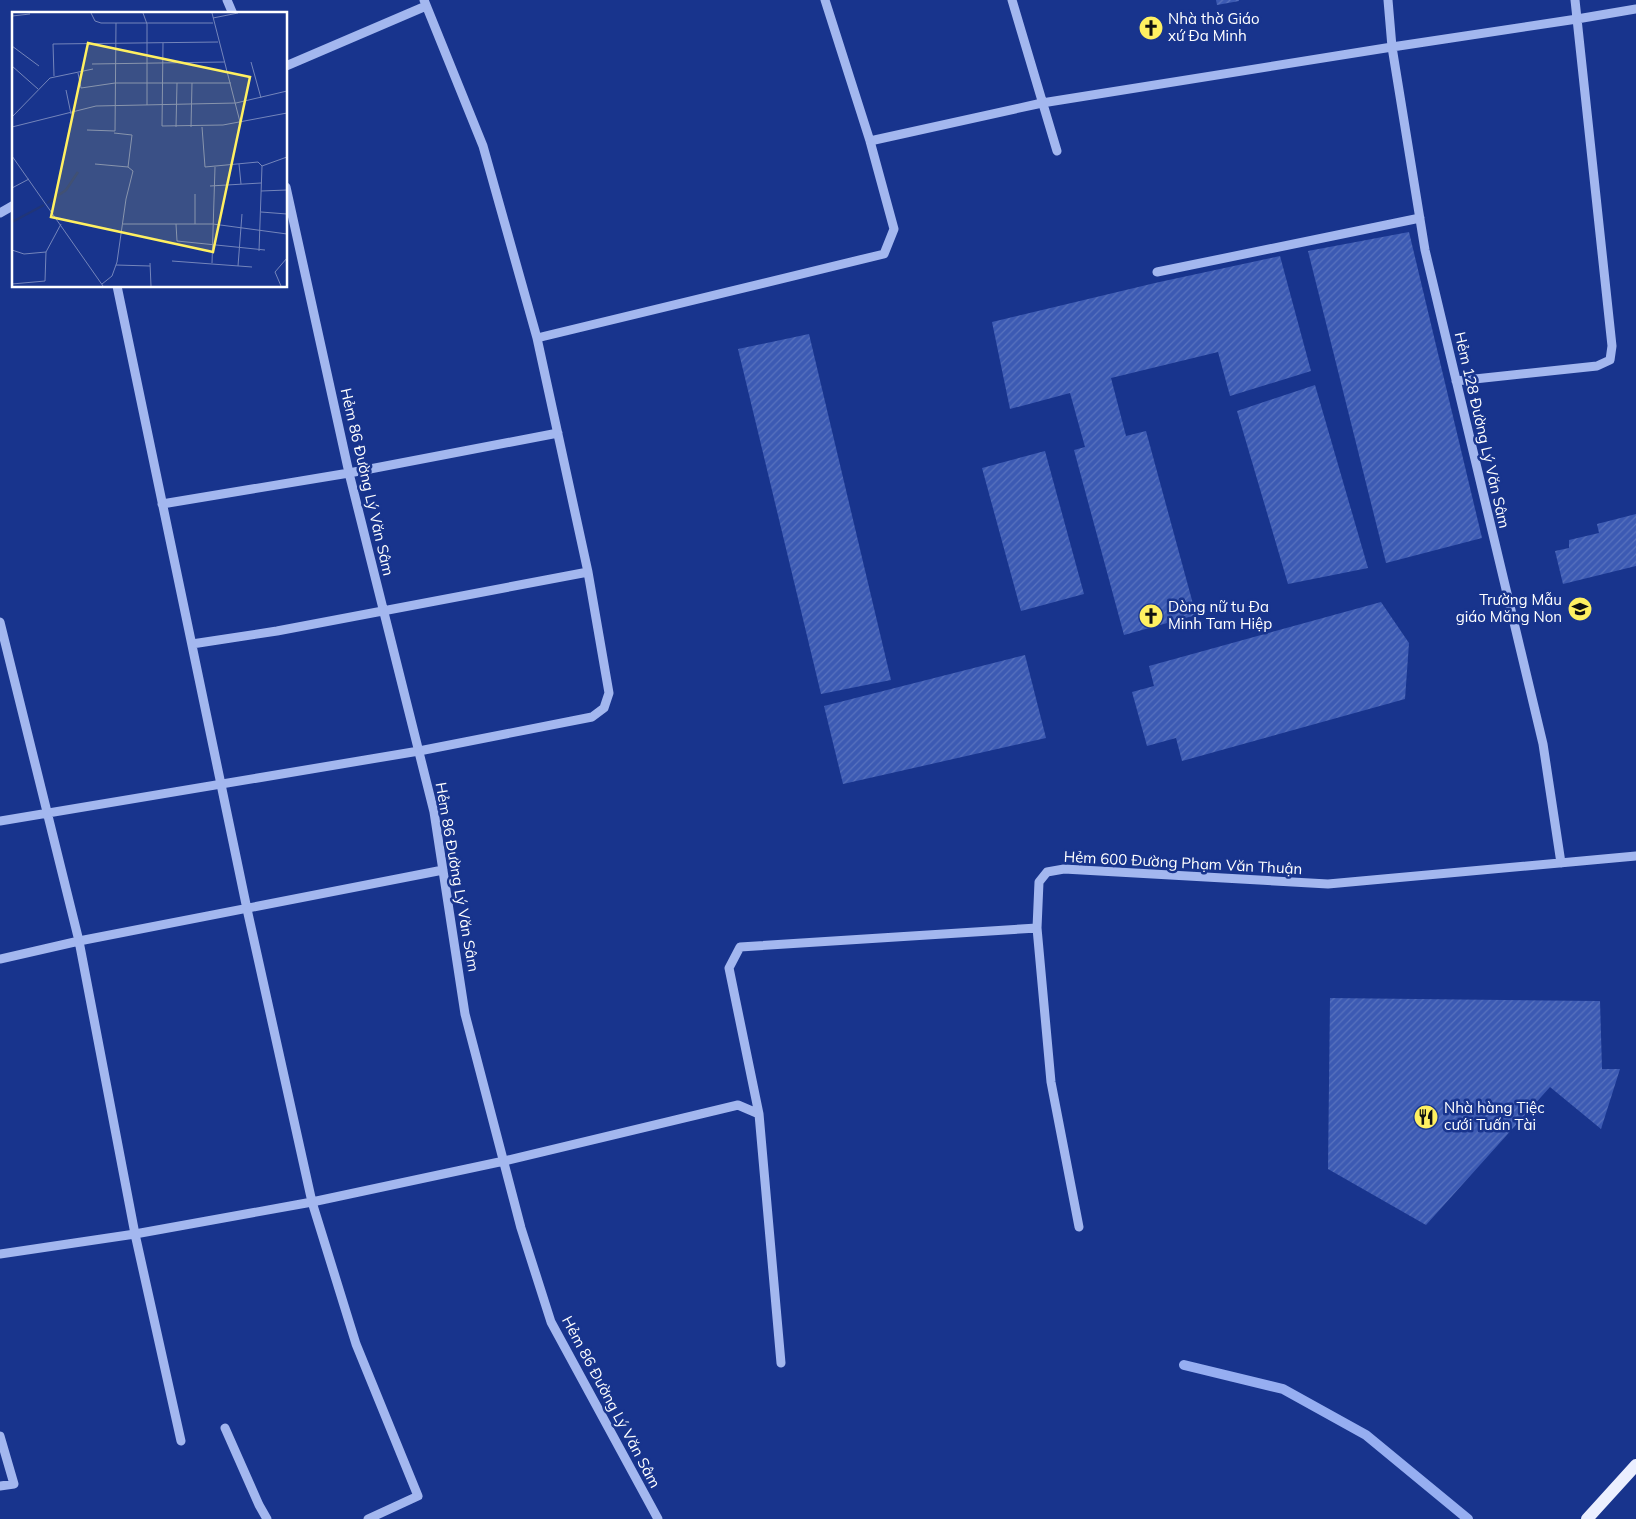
<svg xmlns="http://www.w3.org/2000/svg" width="1636" height="1519" font-family="Mulish,sans-serif">
  <style>
    .lines { fill: none; stroke-linecap: round; stroke-linejoin: round }
    .stream { stroke: #96aef1; stroke-width: 10 }
    .building { fill: url(#building-hatch) }
    .minor { stroke: #a3b7ef; stroke-width: 9 }
    .major { stroke: #ebefff; stroke-width: 12 }
    .labels { text-anchor: middle; stroke-width: 5; stroke-linejoin: round; paint-order: stroke }
    .poi-label { font-size: 15px; fill: #fff; stroke: #18348d; text-anchor: start }
    .street-label { font-size: 15px; fill: #fff; stroke: #18348d }
    .inset-river { fill: none; stroke: #203578; stroke-width: 2.5 }
    .inset-road { fill: none; stroke: #7485bb; stroke-width: 1 }
    .view { fill: #fff061; fill-opacity: 0.15; stroke: #fff061; stroke-width: 2.5 }
    .inset-edge { fill: none; stroke: #fff; stroke-width: 2.5 }
  </style>
  <defs>
    <pattern id="building-hatch" width="6" height="6" patternUnits="userSpaceOnUse" patternTransform="scale(1.25)"><rect width="6" height="6" fill="#3c5ab3"/><path d="M-1 1l2-2M0 6l6-6M5 7l2-2" fill="none" stroke="#5973be"/></pattern>
  </defs>
  <rect width="100%" height="100%" fill="#18348d"/>
  <g class="lines">
    <path class="stream" d="M1184,1365l99,24 83,46 102,84"/>
  </g>
  <path class="building" d="M1216,0h23v1l-22,4z
    M1409,232l73,306 -96,25 -78,-312z
    M1280,256l31,115 -81,25 -12,-44 -107,26 15,58 20,-5 50,184 -72,20 -50,-185 11,-3 -15,-54 -60,16 -18,-87 163,-39z
    M809,334l82,346 -70,14 -83,-345z
    M1315,385l53,183 -80,16 -51,-173z
    M1045,451l39,143 -63,17 -39,-143z
    M1636,514v52l-73,18 -8,-33 14,-3v-8l30,-7 -2,-9z
    M1381,602l28,41 -4,56 -223,62 -6,-23 -29,8 -15,-54 22,-6 -5,-20z
    M1025,655l21,83 -203,46 -19,-78z
    M1330,998l270,3 2,68h18l-19,60 -51,-42 -124,138 -98,-56z"/>
  <g class="lines">
    <path class="minor" d="M227,0l6,14
      M1012,0l45,151
      M1388,0l4,47 33,203 118,494 18,119
      M286,66l140,-60
      M870,141l172,-38 350,-56 185,-28 59,-10
      M286,187l63,286 85,339 31,202 56,214 30,94 107,197
      M0,213l14,-8
      M1157,272l263,-54
      M117,286l130,623 65,293 44,142 62,152 -50,23
      M537,338l347,-84 10,-25 -24,-88 -45,-141
      M1456,381l141,-15 13,-6 2,-14 -37,-346
      M162,504l187,-31 209,-40
      M0,622l79,319 56,293 46,207
      M192,644l85,-13 311,-59
      M0,821l419,-70 173,-34 12,-9 5,-15 -21,-121 -51,-234 -54,-192 -59,-146
      M1037,928l14,154 28,145
      M0,959l79,-18 364,-71
      M759,1114l-30,-146 11,-21 297,-19 2,-46 8,-10 17,-3 264,15 308,-28
      M0,1254l135,-20 177,-32 192,-41 234,-56 21,9 22,249
      M225,1428l34,77 8,14
      M0,1436l14,48 -14,2"/>
    <path class="major" d="M1587,1519l49,-54"/>
  </g>
  <defs>
    <symbol id="church-disc" viewBox="-11 -11 22 22"><circle r="9.5" fill="#fff061" stroke="#18348d"/><path d="M-1.2-6h2.4v3.5h3.3v2.4h-3.3V6h-2.4V-.1h-3.3v-2.4h3.3Z" fill="#111"/></symbol>
    <symbol id="school-disc" viewBox="-11 -11 22 22"><circle r="9.5" fill="#fff061" stroke="#18348d"/><path d="M0-5L7-2L0 1L-7-2ZM-4 1L0 2.5L4 1V4Q0 6-4 4Z" fill="#111"/></symbol>
    <symbol id="restaurant-disc" viewBox="-11 -11 22 22"><circle r="9.5" fill="#fff061" stroke="#18348d"/><path d="M-5-6h1v4h1v-4h1v4h1v-4h1v5L-1.5 .5V6h-2V.5L-5-1ZM5-6V6H3V1.5H1.5Q1.5-4 5-6Z" fill="#111"/></symbol>
  </defs>
  <g fill-rule="evenodd">
    <use href="#church-disc" x="1137" y="14" width="28" height="28"/>
    <use href="#school-disc" x="1566" y="595" width="28" height="28"/>
    <use href="#church-disc" x="1137" y="602" width="28" height="28"/>
    <use href="#restaurant-disc" x="1412" y="1103" width="28" height="28"/>
  </g>
  <g class="labels">
    <g class="poi-label">
      <text x="1168" y="24">Nhà thờ Giáo<tspan x="1168" dy="17">xứ Đa Minh</tspan></text>
      <text x="1562" y="605" text-anchor="end">Trường Mẫu<tspan x="1562" dy="17">giáo Măng Non</tspan></text>
      <text x="1168" y="612">Dòng nữ tu Đa<tspan x="1168" dy="17">Minh Tam Hiệp</tspan></text>
      <text x="1444" y="1113">Nhà hàng Tiệc<tspan x="1444" dy="17">cưới Tuấn Tài</tspan></text>
    </g>
    <g class="street-label">
      <text transform="translate(1482 430) rotate(77)" y="5">Hẻm 128 Đường Lý Văn Sâm</text>
      <text transform="translate(367 482) rotate(77)" y="5">Hẻm 86 Đường Lý Văn Sâm</text>
      <text transform="translate(1183 863) rotate(3)" y="5">Hẻm 600 Đường Phạm Văn Thuận</text>
      <text transform="translate(457 877) rotate(80)" y="5">Hẻm 86 Đường Lý Văn Sâm</text>
      <text transform="translate(611 1402) rotate(62)" y="5">Hẻm 86 Đường Lý Văn Sâm</text>
    </g>
  </g>
  <g transform="translate(12 12)">
    <rect width="275" height="275" fill="#18348d"/>
    <path class="inset-river" d="M35,191l19,-13 12,-18M0,210l32,-17"/>
    <path class="inset-road" d="M79,1l4,8 6,2h112M131,1l4,11v81M200,1l28,109M0,4l18,-2M201,6l25,-5M151,31l-1,83 61,-1 64,-12M0,34l27,20M239,50l10,36M80,52l132,-2M0,54l26,23M66,61l3,15 34,-5h116M42,64l-1,-32 165,-2M54,78l5,24M0,105l38,-39 43,-9M0,115l84,-21 140,-3 51,-12M164,115l1,-44M179,115l1,-44M190,115l3,40 53,-5 4,4 25,-9M75,118l28,1 1,-108M0,144l91,130M83,152l33,3M227,152l2,20M198,174l51,-3M0,176l17,-9M249,179l26,-1M249,200l26,2M111,212h90l74,10M164,212l1,17 88,9M183,212v-30M0,238l12,4 22,-2M247,239l3,-85M160,249l80,6M138,251l1,23M200,251l3,-96M104,253l34,1M226,254l4,-52M0,272l33,-3 1,-29 15,-28M90,272l10,-8 5,-14 9,-63 7,-28 -5,-4 4,-32 -18,-2M269,274l-6,-14 12,-14"/>
    <path class="view" d="M76,31l162,34 -37,175 -162,-35z"/>
    <rect width="275" height="275" class="inset-edge"/>
  </g>
</svg>
